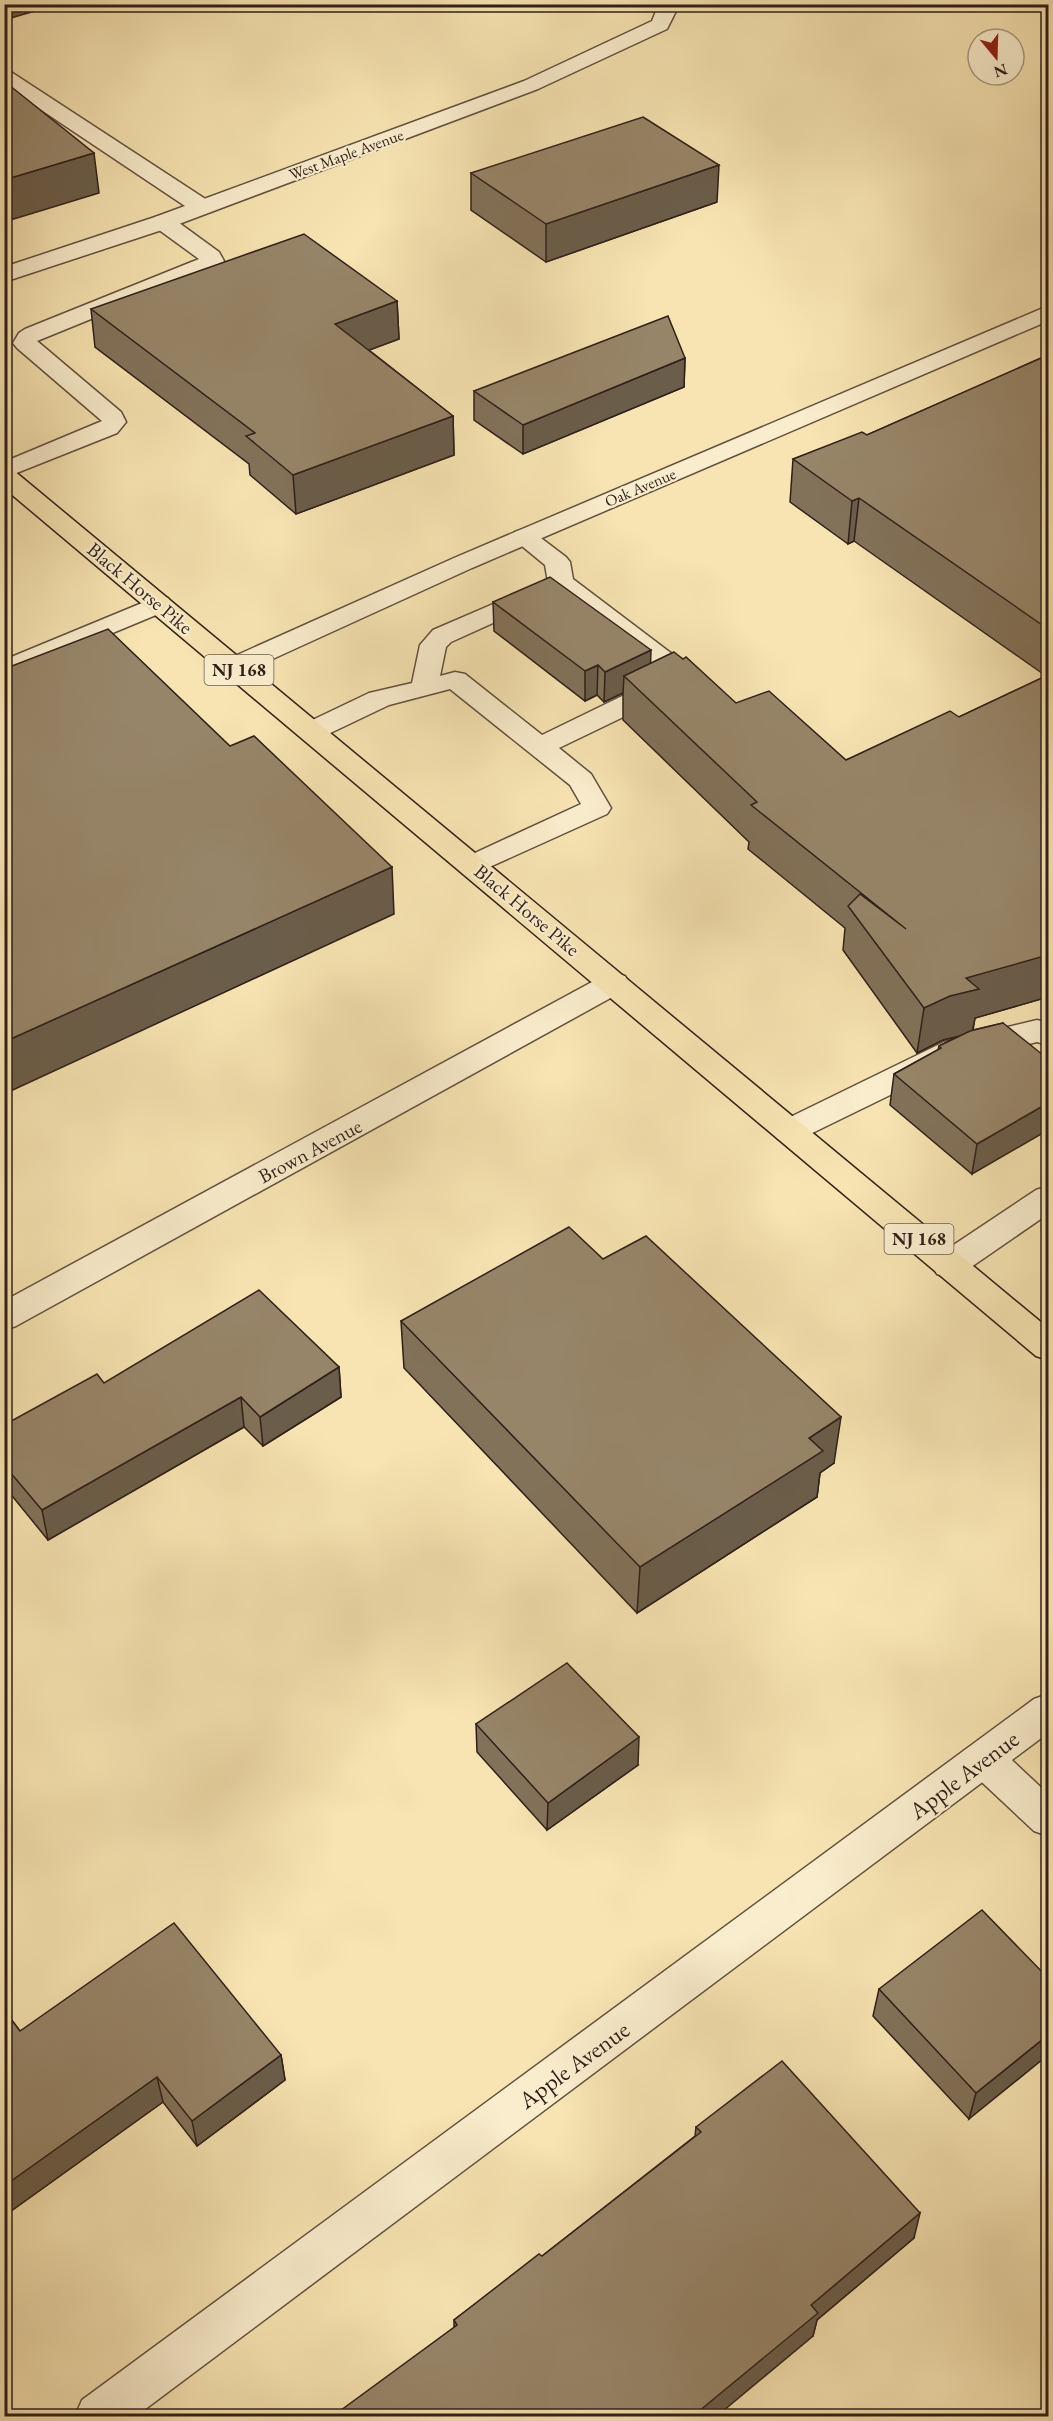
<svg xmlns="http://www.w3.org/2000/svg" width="1053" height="2421" font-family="'EB Garamond',serif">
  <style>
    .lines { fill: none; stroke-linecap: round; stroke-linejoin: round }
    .service-casing { stroke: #615040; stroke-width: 3 }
    .minor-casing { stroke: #615040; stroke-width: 3 }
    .primary-casing { stroke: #2f1f1a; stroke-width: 3 }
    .service { fill: #faedcd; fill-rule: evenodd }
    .minor { fill: #faedcd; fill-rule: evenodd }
    .primary { fill: #f7e4b2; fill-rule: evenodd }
    .wall { fill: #82725a; stroke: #2f1f1a; stroke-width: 1.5 }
    .shaded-wall { fill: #6a5d4a; stroke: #2f1f1a; stroke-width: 1.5 }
    .building { fill: #978569; stroke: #2f1f1a; stroke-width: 1.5 }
    .labels { text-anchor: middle; stroke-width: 4.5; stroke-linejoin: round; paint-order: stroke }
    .far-street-label { font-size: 16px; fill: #2f1f1a; stroke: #faedcd }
    .shield { fill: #faedcd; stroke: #6c5d50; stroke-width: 1.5 }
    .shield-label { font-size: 18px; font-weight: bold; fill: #2f1f1a }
    .street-label { font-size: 20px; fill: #2f1f1a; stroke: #faedcd }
    .near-street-label { font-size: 24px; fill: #2f1f1a; stroke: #faedcd }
  </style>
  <rect width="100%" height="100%" fill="#f7e4b2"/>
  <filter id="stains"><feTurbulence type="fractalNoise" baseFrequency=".00333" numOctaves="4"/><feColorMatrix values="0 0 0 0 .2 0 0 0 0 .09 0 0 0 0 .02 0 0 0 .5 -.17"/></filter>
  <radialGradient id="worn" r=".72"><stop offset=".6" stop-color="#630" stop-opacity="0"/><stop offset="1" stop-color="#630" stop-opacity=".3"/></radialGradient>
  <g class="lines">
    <defs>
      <path id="service" d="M4,70l7,2 199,130 3,5 -3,5 -8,1 -8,-1 -190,-127z
        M163,215l8,2 48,35 5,9 -3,5 -184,75 84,71 5,10 -9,11 -113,45v-16l98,-41 -85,-73 -4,-5 6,-10 6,-4 174,-70 -44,-32 -3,-5 3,-5z
        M524,529l9,3 33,25 4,5 3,17 111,84 6,13 -19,18 -112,54 32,26 20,34 -4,6 -133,60 -10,-2 -5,-7 5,-7 117,-54 -11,-19 -120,-96 -61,16 -67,32 -10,2 -10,-2 -4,-6 4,-6 67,-32 43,-10 8,-38 13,-15 102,-44 9,2 4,6 -4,6 -93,42 -5,5 -6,29 15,-4 10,2 77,61 109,-53 12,-8 -111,-87 -4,-5 -3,-17 -34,-28 4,-5z
        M1037,1020l11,3v22l-11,-3 -73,17 -164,80 -11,3 -11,-3 -5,-8 5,-8 166,-81z
        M1048,1186v28l-87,60 -12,4 -12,-4 -5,-9 5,-9 99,-66z
        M985,1743l14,5 49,46v42l-14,-5 -63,-59 -6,-12 6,-12z"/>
      <path id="minor" d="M653,4h19l4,7 -9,18 -129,60 -367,138 -167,55v-15l151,-50 369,-136 128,-60 4,-10z
        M1048,306v15l-576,247 -228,104 -9,2 -9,-2 -4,-6 4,-6 228,-102z
        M159,596l9,2 4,6 -4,6 -164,68v-18z
        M614,973l11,3 4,7 -4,7 -609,336 -12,4v-29l599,-325z
        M1048,1694v39l-912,683h-61l7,-16 952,-701z"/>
      <path id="primary" d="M4,468l9,2 1035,858v32l-12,-4 -1032,-868z"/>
    </defs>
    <use href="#service" class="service-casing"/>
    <use href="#minor" class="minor-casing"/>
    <use href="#primary" class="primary-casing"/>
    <use href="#service" class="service"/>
    <use href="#minor" class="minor"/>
    <use href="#primary" class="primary"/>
  </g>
  <path class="wall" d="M471,173l246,29 -171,60 -75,-52z
    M397,301l2,38 -30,11 84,66 1,39 -158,59 -46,-39 -1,-11 -154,-117 -4,-38z
    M1048,355v642l-73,21 -2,12 30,-7 -31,151 -82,-69 4,-31 44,-24 1,-4 19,-10 -15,4 -26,13 -74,-103 2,-22 -97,-79 1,-7 -126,-122v-27l-19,9 -7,-7 -12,6 -91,-70 -1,-29 158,61 85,40 110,57 113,-43 87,-41 -192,-135 -6,3 -58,-42 3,-43 74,-24z
    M685,358l-1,29 -161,67 -49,-34v-29z
    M603,1259l231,204 -14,10 -3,24 -180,116 -233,-245 -3,-47z
    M339,1367l2,30 -78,49 -19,-19 -196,113 -44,-54v-61l100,-42z
    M476,1724l162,41 -91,65 -70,-78z
    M1048,1978l-79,141 -96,-103 6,-27z
    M4,2010l16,21 261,24 4,25 -88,66 -34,-44 -159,114z
    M696,2127l218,111 -97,82 -4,16 -359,-9v-7l88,-64 153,-120z"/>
  <path class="shaded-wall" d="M4,4h55l-55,16z
    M94,153l5,40 -95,29v-42z
    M719,165l-2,37 -171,60v-38z
    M397,301l2,38 -62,23 -2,-38z
    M685,358l-1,29 -161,67v-29z
    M453,416l1,39 -158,59 -3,-39z
    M859,498l-5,43 -6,3 4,-43z
    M651,650l-1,30 -26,-4 -1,17 -19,9 1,-30z
    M598,665l-1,30 -12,6v-30z
    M392,867l2,47 -390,180v-52z
    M1048,951v46l-73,21 -3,15 -29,7 -26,13 7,-45 42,-30z
    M1048,1103v27l-76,44 5,-30z
    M339,1367l2,30 -78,49 -3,-29z
    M241,1397l3,30 -196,113 -6,-30z
    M841,1417l-7,46 -14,10 -3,24 -180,116 3,-46 169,-129z
    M639,1737l-1,28 -91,65 1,-27z
    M1048,2035v20l-79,64 7,-26z
    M281,2055l4,25 -88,66 -5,-25z
    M157,2077l6,25 -159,114v-30z
    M920,2213l-6,25 -97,82 -4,16 -96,80h-24l118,-111z"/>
  <path class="building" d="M4,81l90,72 -90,27z
    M643,117l76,48 -173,59 -75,-51z
    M304,234l93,67 -62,23 118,92 -160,59 -47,-39 9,-3 -164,-124z
    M668,316l17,42 -162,67 -49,-34z
    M1048,355v274l-189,-131 -7,3 -59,-42 69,-27 5,3z
    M550,577l101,73 -46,22 -7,-7 -13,6 -92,-69z
    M108,629l122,117 24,-10 138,131 -388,175v-373z
    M674,652l9,7 3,-2 50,46 33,-12 77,69 104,-49 9,6 89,-42v280l-82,23 13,11 -29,7 -26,12 -76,-102 12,-12 46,35 -155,-124 6,-3 -133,-126z
    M1003,1023l45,36v44l-71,41 -83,-70 47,-26 -2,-2 31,-15z
    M569,1227l34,32 43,-23 195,181 -32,21 14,13 -183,116 -239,-246z
    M259,1290l80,77 -79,50 -19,-20 -199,113 -38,-45v-40l93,-51 7,9z
    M567,1663l72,74 -91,66 -72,-79z
    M982,1910l66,68v57l-72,58 -97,-104z
    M174,1923l107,132 -89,66 -35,-44 -153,109v-176l16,21z
    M782,2061l138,152 -109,92 7,8 -125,103h-360l124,-91 -3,-5 85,-66 3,2 159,-124 -5,-5z"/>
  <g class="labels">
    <g class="far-street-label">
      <text transform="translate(346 154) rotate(-20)" y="6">West Maple Avenue</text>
      <text transform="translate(640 487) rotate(-23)" y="6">Oak Avenue</text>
    </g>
    <g class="shield">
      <rect x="204.5" y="655" width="69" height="30" rx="4.5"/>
      <rect x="884.5" y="1224" width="69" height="30" rx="4.5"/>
    </g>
    <g class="shield-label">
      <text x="239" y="676">NJ 168</text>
      <text x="919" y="1245">NJ 168</text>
    </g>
    <g class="street-label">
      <text transform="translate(140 588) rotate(40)" y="7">Black Horse Pike</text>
      <text transform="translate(527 910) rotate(40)" y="7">Black Horse Pike</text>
      <text transform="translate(310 1151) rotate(-28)" y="7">Brown Avenue</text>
    </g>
    <g class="near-street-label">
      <text transform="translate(964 1775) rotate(-37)" y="8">Apple Avenue</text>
      <text transform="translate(574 2065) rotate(-36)" y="8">Apple Avenue</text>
    </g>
  </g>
  <rect width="1053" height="2421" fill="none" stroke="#f7e4b2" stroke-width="24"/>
  <rect x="6" y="6" width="1041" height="2409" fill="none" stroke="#2f1f1a" stroke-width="3"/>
  <rect x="12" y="12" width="1029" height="2397" fill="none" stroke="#2f1f1a" stroke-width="1.5"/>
  <g transform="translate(996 57) rotate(161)"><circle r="28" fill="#faedcd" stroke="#a99b85" stroke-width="1.5"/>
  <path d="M0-4.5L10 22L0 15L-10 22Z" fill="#8f2418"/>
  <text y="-9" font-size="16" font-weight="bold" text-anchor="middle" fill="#2f1f1a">N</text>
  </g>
  <rect width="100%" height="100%" filter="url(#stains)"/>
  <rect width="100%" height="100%" fill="url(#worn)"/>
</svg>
